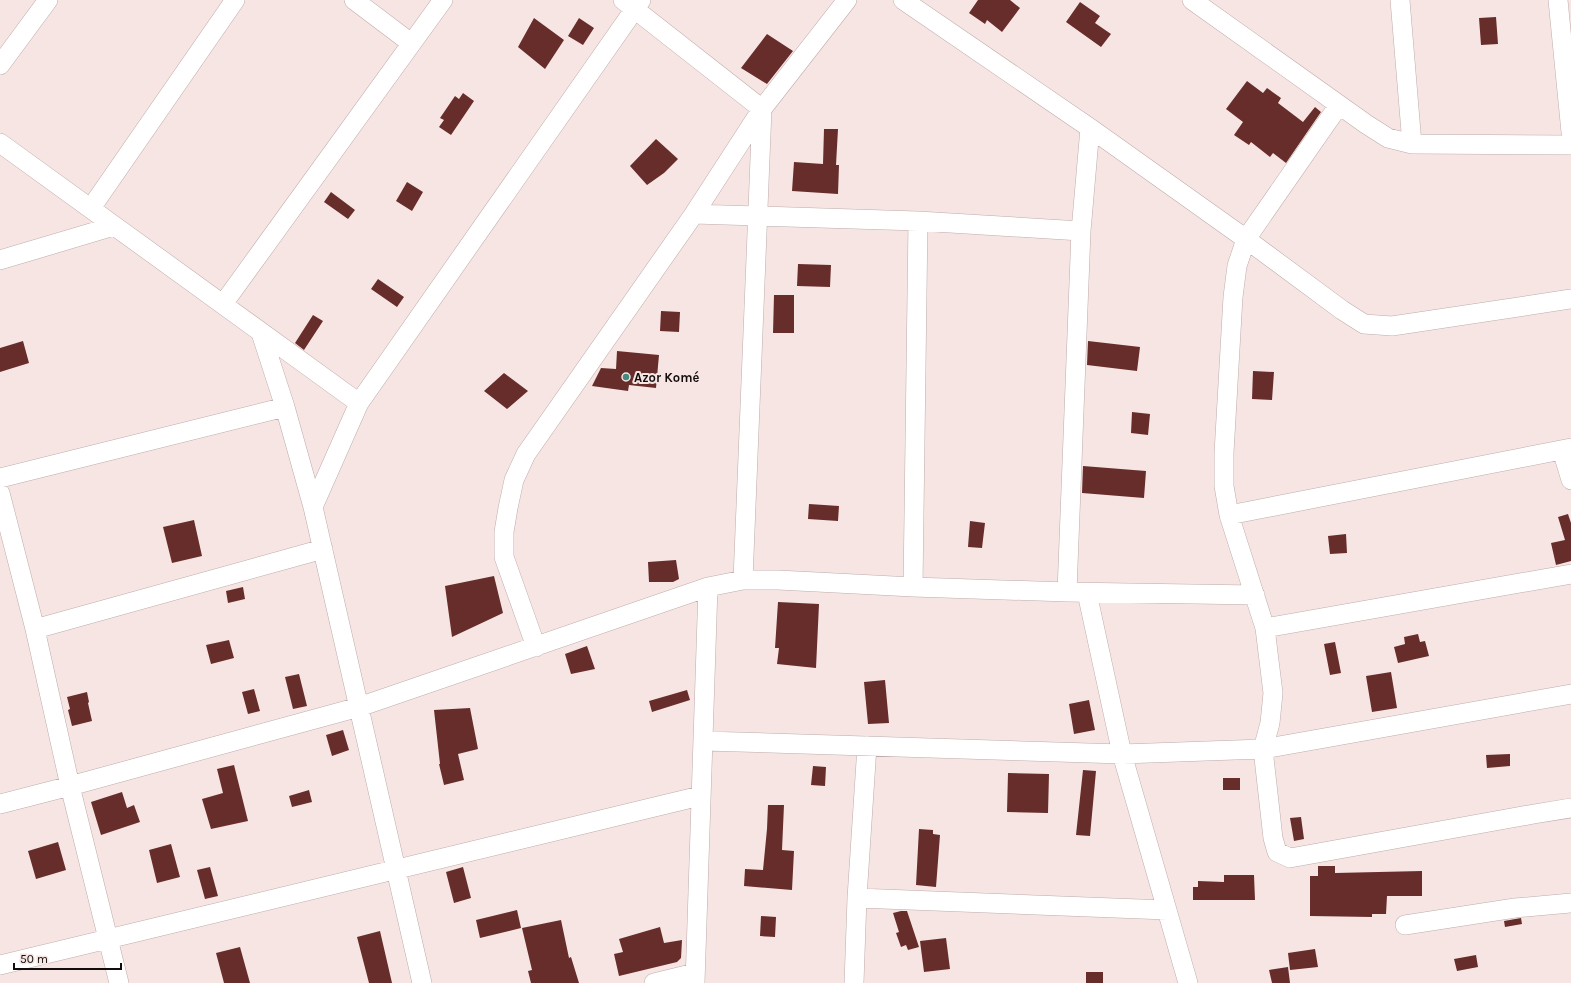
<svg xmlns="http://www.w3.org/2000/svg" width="1571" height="983" font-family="Karla,sans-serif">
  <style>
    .building { fill: #662d2b }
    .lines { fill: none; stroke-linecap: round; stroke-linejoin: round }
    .minor-casing { stroke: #beacab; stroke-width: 20 }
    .minor { stroke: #fff; stroke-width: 19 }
    .poi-dot { fill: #468b80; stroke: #f7e5e3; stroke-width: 1.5 }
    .labels { text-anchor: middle; stroke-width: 4; stroke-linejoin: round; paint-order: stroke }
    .poi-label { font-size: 13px; font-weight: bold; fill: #120d0c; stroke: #f7e5e3; text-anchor: start }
  </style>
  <rect width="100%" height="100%" fill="#f7e5e3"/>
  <path class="building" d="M978,0h32l10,8 -18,24 -15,-12 -2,4 -16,-11z
    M1080,2l20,14 -5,7 16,11 -10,13 -35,-25z
    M1496,17l2,27 -17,1 -2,-27z
    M534,18l30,22 -19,29 -27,-22z
    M579,18l15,10 -11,17 -15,-9z
    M767,34l26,17 -26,33 -26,-16z
    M1247,81l16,12 4,-5 14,10 -3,5 25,19 12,-15 6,5 -35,51 -13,-10 -3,4 -19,-15 -2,3 -15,-10 9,-13 -17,-13z
    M463,93l11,8 -23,34 -12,-8 5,-7 -4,-2 15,-22 4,3z
    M824,129h14l-2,36h3l-1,29 -46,-3 2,-29 29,2z
    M656,139l22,20 -14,14 -17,12 -17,-19z
    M407,182l16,10 -11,19 -16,-10z
    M331,192l24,18 -7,9 -24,-17z
    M798,264l33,1 -1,22 -33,-1z
    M378,279l26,18 -7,10 -26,-18z
    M774,295h20v38h-21z
    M661,311l19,1 -1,20 -19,-1z
    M313,315l10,6 -19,29 -9,-7z
    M23,341l6,22 -29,9v-24z
    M1088,341l52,6 -3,24 -50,-6z
    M617,351l42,4 -3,33 -27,-3 -1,6 -36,-5 9,-18 15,1z
    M1253,371l21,1 -2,28 -20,-1z
    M504,373l24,18 -21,18 -23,-18z
    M1132,412l18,2 -2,21 -17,-2z
    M1083,466l63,5 -2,27 -62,-5z
    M809,504l30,2 -1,15 -30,-2z
    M1568,514l3,9v38l-15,4 -5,-22 14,-3 -7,-23z
    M194,520l8,36 -30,7 -9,-36z
    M970,521l15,2 -3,25 -14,-1z
    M1346,534l1,19 -17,1 -2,-18z
    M676,560l3,19 -6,3h-24l-1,-20z
    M494,576l9,37 -51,24 -7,-51z
    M243,587l2,12 -17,4 -2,-12z
    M778,602l41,2 -3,64 -39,-4 2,-16h-4z
    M1418,634l2,8 5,-1 4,15 -31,7 -4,-16 11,-3 -1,-7z
    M229,640l5,18 -23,6 -5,-19z
    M1335,642l6,31 -11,2 -6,-31z
    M587,646l8,23 -24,5 -6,-20z
    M1391,672l6,36 -25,4 -6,-36z
    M299,674l8,32 -14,3 -8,-32z
    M885,680l4,43 -21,1 -4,-42z
    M254,689l6,22 -12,3 -6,-22z
    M687,690l3,10 -38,12 -3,-11z
    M87,692l2,10 -1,1 4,18 -20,5 -4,-16 2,-1 -3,-12z
    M1089,700l6,30 -21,4 -5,-30z
    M470,708l8,41 -20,5 6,26 -20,5 -5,-21h1l-6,-54z
    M343,730l6,20 -17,6 -6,-21z
    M1510,754v12l-23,2 -1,-13z
    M234,765l14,56 -37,8 -9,-30 21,-6 -6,-24z
    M813,766l13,1 -1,19 -14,-1z
    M1083,770l13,1 -6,65 -14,-1z
    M1008,773l41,1 -1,39 -41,-1z
    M1223,778h17v12h-17z
    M309,790l3,12 -20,5 -3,-11z
    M122,792l5,16 7,-3 6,17 -39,13 -10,-33z
    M768,805h16l-2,45 12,1 -2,39 -48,-4 1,-17 18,1 4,-41z
    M1301,817l3,22 -10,2 -4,-23z
    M919,829l14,1v4l7,1 -4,52 -20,-2z
    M58,842l8,28 -30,9 -8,-28z
    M171,844l9,33 -23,6 -8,-33z
    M1318,866h17v7l87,-2v25h-35l-1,18h-14v3l-62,-1v-40h8z
    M210,867l8,29 -13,3 -8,-29z
    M463,867l8,31 -17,5 -8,-31z
    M1224,875h30l1,25h-62v-13h5v-6l26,1z
    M517,910l4,18 -41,10 -4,-18z
    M901,911h6l12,36 -11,3 -2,-5 -5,2 -5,-14 3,-1 -6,-19z
    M761,916l15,1 -1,20 -15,-1z
    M1521,918l1,6 -17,3 -1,-6z
    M561,920l8,38 2,-1 8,26h-48l-3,-12 4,-1 -10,-42z
    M660,927l4,16 18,-3 -1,18 -4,4 -58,14 -5,-22 9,-2 -4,-13z
    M380,931l12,52h-23l-12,-46z
    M946,938l4,31 -26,3 -4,-31z
    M240,947l10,36h-26l-8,-30z
    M1315,949l3,18 -28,3 -2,-17z
    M1476,955l2,12 -21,4 -3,-12z
    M1288,967l2,16h-18l-3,-13z
    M1086,972h17v11h-17z"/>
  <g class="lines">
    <defs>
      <path id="minor" d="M354,0l57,43
        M623,0l139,109 -19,471
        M903,0l187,128 156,111 96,71 22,14 28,2 179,-27
        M1192,0l174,124 22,14 24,6 159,1
        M1400,0l12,144
        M1558,0l13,132
        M0,65l48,-65
        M1339,105l-93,134 -9,27 -4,31 -9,156v33l5,29 36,113 8,65 -3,30 -7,26 10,89 4,14 13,6 244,-44 37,-6
        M0,143l359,260
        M91,208l144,-208
        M694,214l224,7 163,10
        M0,260l114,-34
        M223,304l220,-304
        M261,333l24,74 28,100 109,476
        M1562,450l9,30
        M0,478l285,-71
        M0,493l35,136 35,157 49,197
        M313,507l46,-104 282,-403
        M1229,515l342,-67
        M913,587l5,-366
        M1067,592l14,-361 9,-103
        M1087,593l35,161 66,229
        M1265,628l306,-54
        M35,629l288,-80
        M536,647l-32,-90v-25l4,-24 6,-28 12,-26 168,-240 68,-105 85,-109
        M704,741l418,13 141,-5 308,-55
        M0,804l70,-18 289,-79 349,-120 35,-7h35l135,7 154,5 188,3
        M857,898l310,12
        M1405,925l110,-17 56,-5
        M0,965l700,-169
        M654,983l41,-10
        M695,983c4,-132 9,-264 13,-396
        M854,983l3,-85 10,-152"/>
    </defs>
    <use href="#minor" class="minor-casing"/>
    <use href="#minor" class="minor"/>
  </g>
  <circle class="poi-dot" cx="626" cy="377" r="4"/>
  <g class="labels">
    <g class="poi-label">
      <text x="634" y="382">Azor Komé</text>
    </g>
  </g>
  <path d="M14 963v6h107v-6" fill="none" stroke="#120d0c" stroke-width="2"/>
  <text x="20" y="963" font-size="12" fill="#120d0c" stroke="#f7e5e3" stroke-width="3" paint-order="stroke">50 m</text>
</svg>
